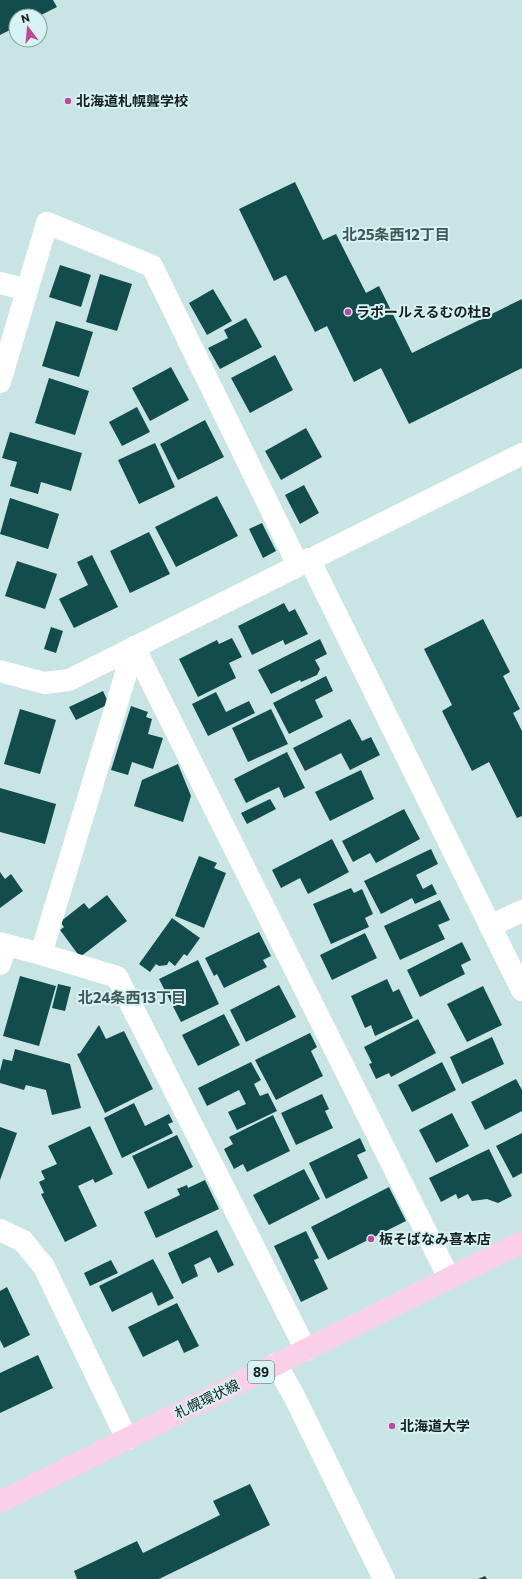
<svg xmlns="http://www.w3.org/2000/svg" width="522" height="1579" viewBox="0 0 522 1579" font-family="Commissioner,'Noto Sans JP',sans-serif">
<rect width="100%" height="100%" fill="#c9e4e4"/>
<g fill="#134c4d">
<polygon points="0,0 53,0 57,7 39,16 16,16 16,27 0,35"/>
<polygon points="295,182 323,240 336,234 366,293 379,286 412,353 522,299 522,368 409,424 381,368 354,382 327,326 315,332 286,275 274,281 239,209"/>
<polygon points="60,265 91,275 81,307 49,297"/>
<polygon points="100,274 132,284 117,331 86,322"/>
<polygon points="213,289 232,321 207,335 189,303"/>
<polygon points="246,318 262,347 220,369 208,348 228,338 224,330"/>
<polygon points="56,321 93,332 79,377 42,366"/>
<polygon points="275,355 293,390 250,413 231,378"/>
<polygon points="171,367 189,400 150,421 132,388"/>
<polygon points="49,378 89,391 75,435 35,423"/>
<polygon points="137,407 150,432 122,446 109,422"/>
<polygon points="205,420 224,457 178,480 160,444"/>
<polygon points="306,428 322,457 281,480 265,451"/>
<polygon points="10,432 82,453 71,491 41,482 38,494 10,486 17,462 2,458"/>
<polygon points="155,443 175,487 139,504 118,460"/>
<polygon points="304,485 319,513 300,524 285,495"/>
<polygon points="217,496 238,536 176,567 155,527"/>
<polygon points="10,498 59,514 48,549 0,534"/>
<polygon points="262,523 276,551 263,558 249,529"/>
<polygon points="149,532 170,574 130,593 110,551"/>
<polygon points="92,555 118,607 74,628 59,599 88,585 77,562"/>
<polygon points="17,561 57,574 45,609 5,596"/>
<polygon points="284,603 289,612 295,609 308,634 285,645 283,640 252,655 238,626"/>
<polygon points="483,619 510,672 503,676 520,709 513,713 522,731 522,816 517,818 489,762 472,771 442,711 452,705 424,649"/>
<polygon points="51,627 63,631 56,653 44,649"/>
<polygon points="232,638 242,657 229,663 236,678 198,697 179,659 217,640 219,644"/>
<polygon points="320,639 327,654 315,660 320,669 317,675 301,682 300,680 271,694 258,670"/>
<polygon points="326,676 333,691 315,700 323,717 289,734 273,703"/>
<polygon points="103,691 109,704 76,720 69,707"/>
<polygon points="216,692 226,712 249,701 255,713 208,736 192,704"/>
<polygon points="131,706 148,712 146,717 152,719 148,734 163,738 153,769 132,762 128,775 111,770"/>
<polygon points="20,709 56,720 40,774 4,764"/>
<polygon points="271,709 288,744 248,762 232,728"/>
<polygon points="350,719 362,741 371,737 380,755 350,770 341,753 305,771 293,748"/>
<polygon points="287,752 305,788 284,798 279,787 246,803 234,779"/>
<polygon points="178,764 191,796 183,822 134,806 142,780"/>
<polygon points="361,770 374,799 330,821 315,792"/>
<polygon points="0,788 56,804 45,844 0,832"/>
<polygon points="270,799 276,809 247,824 241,813"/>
<polygon points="404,809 420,839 376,863 370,853 353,862 342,841"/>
<polygon points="332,839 349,872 308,894 300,878 281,888 272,870"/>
<polygon points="431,849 438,864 416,875 423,889 432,884 437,894 415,904 412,898 381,914 364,881"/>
<polygon points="199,856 217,863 214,868 226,873 204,928 175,916"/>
<polygon points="0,872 5,879 11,874 23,891 0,908"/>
<polygon points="351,888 354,893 362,889 373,914 365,918 369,927 331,944 313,904"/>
<polygon points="107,895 127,921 80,957 60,930 64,927 60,922 84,903 89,909"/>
<polygon points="440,900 450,920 438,925 445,939 400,960 384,926"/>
<polygon points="172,918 200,938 187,956 184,954 175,966 169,961 167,965 159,966 156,964 150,972 139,964"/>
<polygon points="259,932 271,956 263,960 267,967 224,988 217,974 214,976 205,958"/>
<polygon points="365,933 377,958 332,980 320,955"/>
<polygon points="462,942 471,960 461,965 465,974 420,997 407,970"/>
<polygon points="198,960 219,1004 181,1022 159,979"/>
<polygon points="20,976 56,986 39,1046 3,1036"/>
<polygon points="387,979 393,992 399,989 413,1018 375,1036 371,1025 365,1028 351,996"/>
<polygon points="58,984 71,987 65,1011 52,1008"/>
<polygon points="279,985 296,1017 246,1042 230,1010"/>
<polygon points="483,986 502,1025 467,1042 447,1004"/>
<polygon points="224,1014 240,1045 198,1066 182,1035"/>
<polygon points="418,1019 436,1053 391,1077 389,1073 376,1079 369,1064 372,1063 364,1047"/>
<polygon points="99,1025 106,1039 124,1031 153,1089 105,1113 77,1054 80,1053"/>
<polygon points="310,1033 317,1047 311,1051 323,1076 276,1100 255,1060"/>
<polygon points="492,1037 504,1064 462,1084 450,1057"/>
<polygon points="15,1049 70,1064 81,1108 52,1115 46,1090 26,1085 24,1090 0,1083 0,1071 3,1059 12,1061"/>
<polygon points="251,1062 261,1080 254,1084 260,1096 268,1093 277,1111 237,1130 228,1112 246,1104 239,1090 207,1106 198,1088"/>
<polygon points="442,1062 456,1090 412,1112 398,1085"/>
<polygon points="516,1079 522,1090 522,1111 485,1130 471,1102"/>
<polygon points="322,1094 329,1109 325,1111 333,1128 296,1145 281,1113"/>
<polygon points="134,1103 145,1126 169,1114 173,1122 168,1124 173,1133 122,1158 104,1118"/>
<polygon points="452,1113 469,1146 436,1163 419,1130"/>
<polygon points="273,1115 290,1151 247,1172 243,1164 234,1169 224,1149 233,1144 229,1137"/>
<polygon points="90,1126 113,1174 95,1183 93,1179 78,1186 97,1226 65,1242 41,1194 44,1193 39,1182 45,1179 41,1171 57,1164 48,1146"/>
<polygon points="0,1127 17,1133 0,1180"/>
<polygon points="522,1133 522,1173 513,1178 496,1146"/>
<polygon points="177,1135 193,1167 148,1189 132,1156"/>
<polygon points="360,1138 366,1151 357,1155 368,1178 326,1199 309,1163"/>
<polygon points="489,1149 512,1196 498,1203 487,1199 472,1201 468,1194 458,1199 456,1194 441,1202 429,1178"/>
<polygon points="304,1169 320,1199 269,1225 253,1195"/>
<polygon points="205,1180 219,1209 156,1238 144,1212 180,1195 177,1189 187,1185 188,1188"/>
<polygon points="389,1187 406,1221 328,1260 311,1227"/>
<polygon points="217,1230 234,1265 218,1273 210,1257 194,1265 198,1276 182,1284 168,1253"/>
<polygon points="306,1231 319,1258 314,1260 328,1289 301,1302 274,1246"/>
<polygon points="153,1259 174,1298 158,1306 152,1292 112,1312 99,1286"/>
<polygon points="111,1260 118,1273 90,1286 84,1273"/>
<polygon points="7,1287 30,1335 4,1348 0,1340 0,1291"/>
<polygon points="177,1303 199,1346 184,1353 178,1340 143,1357 128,1327"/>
<polygon points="38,1355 53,1388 0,1413 0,1373"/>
<polygon points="250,1484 270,1525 159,1579 77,1579 74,1571 137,1541 143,1553 220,1515 213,1501"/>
<polygon points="485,1576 487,1579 478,1579"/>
</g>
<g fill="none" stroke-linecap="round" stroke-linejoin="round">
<g stroke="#fff" stroke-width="22">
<polyline points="0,283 27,290"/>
<polyline points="0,382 47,223 152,266 298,565"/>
<polyline points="309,559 522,990"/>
<polyline points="134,647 449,1278"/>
<polyline points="0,671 44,683 69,680 522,454"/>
<polyline points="490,926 522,911"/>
<polyline points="0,943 41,954 117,977 306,1350"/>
<polyline points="41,954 134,647"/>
<polyline points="0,964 6,945"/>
<polyline points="0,1230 23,1241 44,1267 127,1439"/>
<polyline points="276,1364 294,1396 384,1579"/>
</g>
<polyline stroke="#fad0e8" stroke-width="22" points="0,1502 522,1242"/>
</g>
<g fill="#c24798" stroke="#d6f2f2" stroke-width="1.5">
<circle cx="68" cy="101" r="4"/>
<circle cx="348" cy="312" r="4"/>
<circle cx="371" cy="1239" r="4"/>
<circle cx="392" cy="1426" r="4"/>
</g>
<g text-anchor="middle" stroke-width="4" stroke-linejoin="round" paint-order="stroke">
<rect fill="#d6f2f2" stroke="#505f5f" stroke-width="1" x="248" y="1361" width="26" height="22" rx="3"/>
<g font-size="13" font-weight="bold" fill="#162020">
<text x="261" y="1377">89</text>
</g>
<g font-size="14" font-weight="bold" fill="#162020" stroke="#d6f2f2" text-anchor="start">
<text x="76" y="106">北海道札幌聾学校</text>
<text x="356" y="317">ラポールえるむの杜B</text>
<text x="379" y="1244">板そばなみ喜本店</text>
<text x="400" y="1431">北海道大学</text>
</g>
<g font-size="14" fill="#162020" stroke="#d6f2f2">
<text transform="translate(207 1399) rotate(-26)" y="5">札幌環状線</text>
</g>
<g font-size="15" font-weight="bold" fill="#405757" stroke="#d6f2f2">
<text x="396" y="240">北25条西12丁目</text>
<text x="132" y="1003">北24条西13丁目</text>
</g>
</g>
<g transform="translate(28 28) rotate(344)"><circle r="19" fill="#d6f2f2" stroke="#899e9e"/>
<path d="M0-3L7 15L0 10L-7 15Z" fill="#c24798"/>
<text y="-6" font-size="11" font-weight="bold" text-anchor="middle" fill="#162020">N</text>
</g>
</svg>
